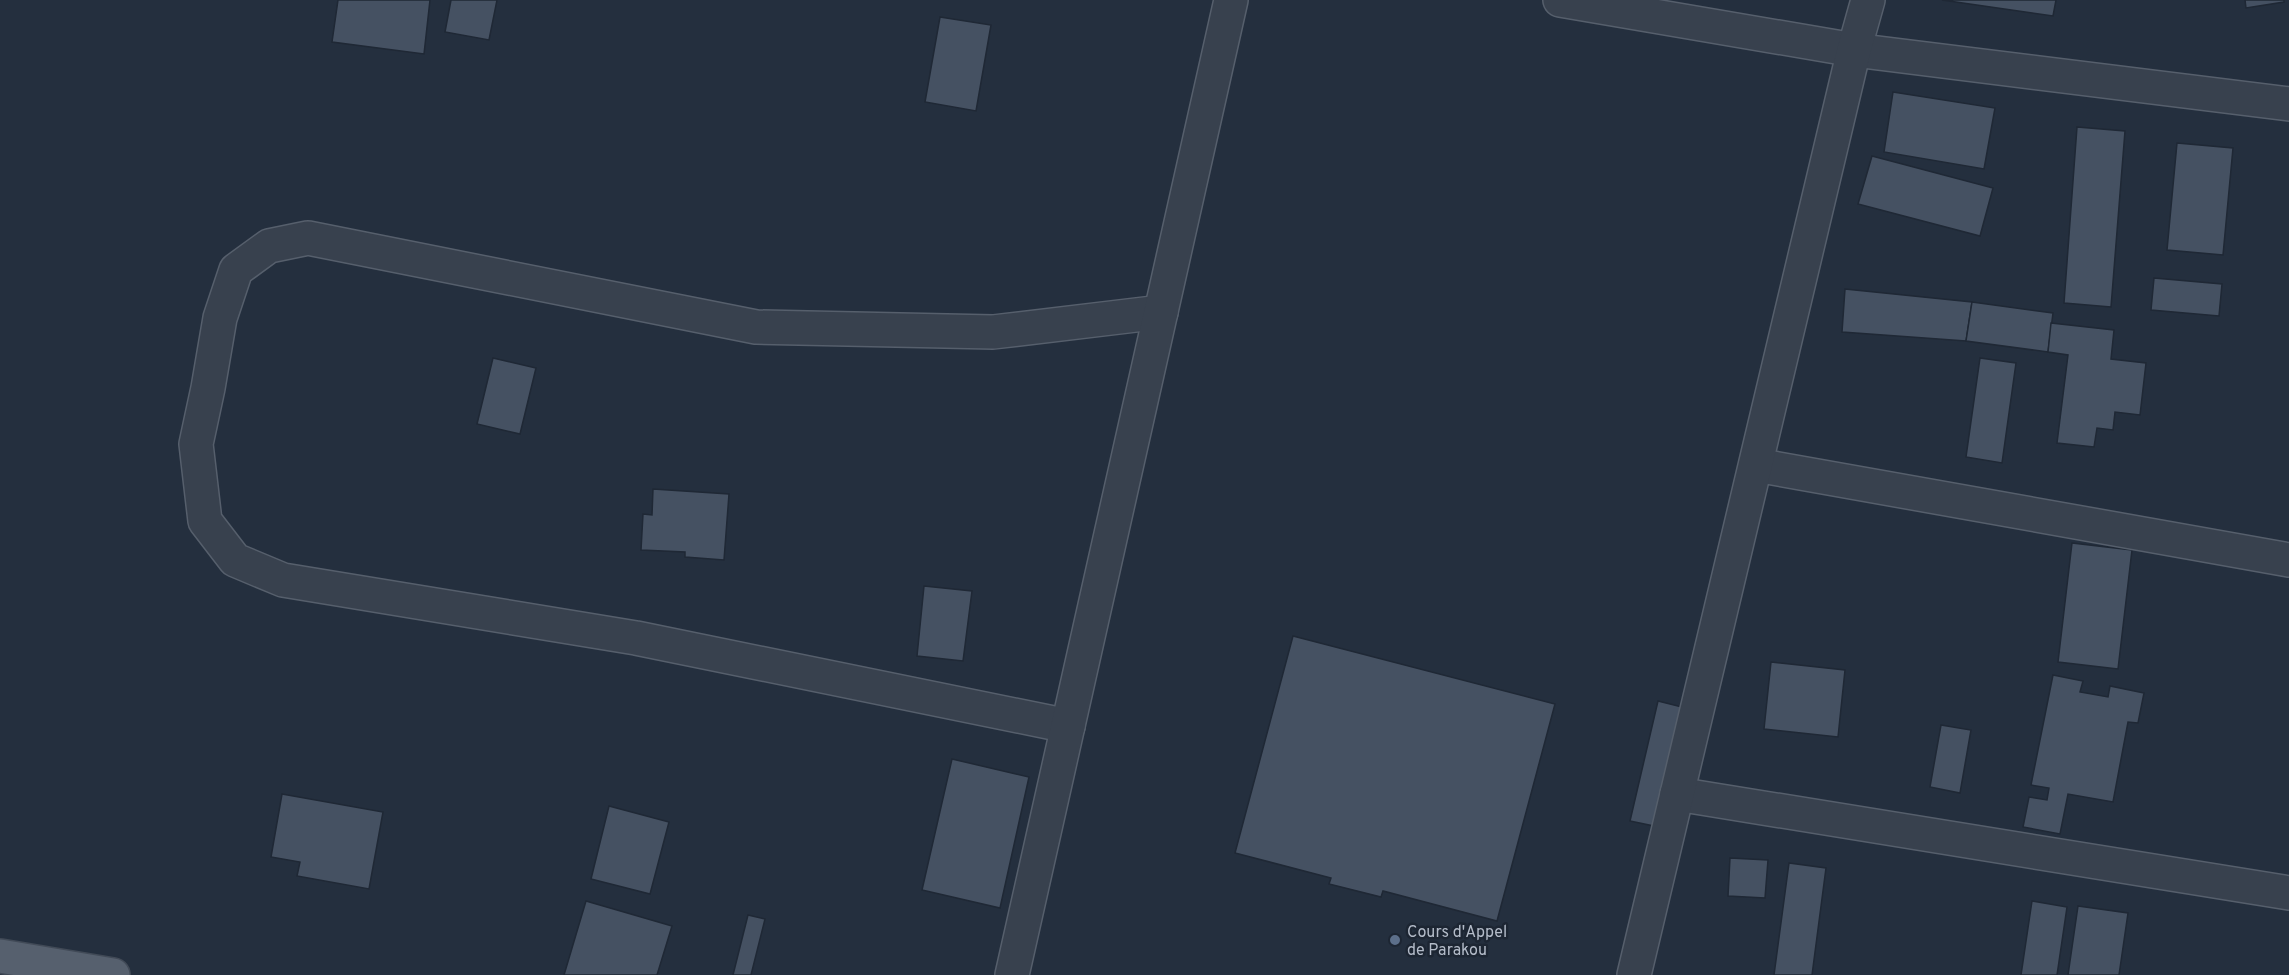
<svg xmlns="http://www.w3.org/2000/svg" width="2289" height="975" viewBox="0 0 2289 975" font-family="Overpass,sans-serif">
<rect width="100%" height="100%" fill="#242f3e"/>
<g fill="#455162" stroke="#1f2835" stroke-width="1.5">
<polygon points="338,0 430,0 424,54 332,42"/>
<polygon points="451,0 497,0 489,40 445,32"/>
<polygon points="1942,0 2056,0 2053,16"/>
<polygon points="2245,0 2284,0 2284,2 2246,8"/>
<polygon points="940,17 991,25 976,111 925,102"/>
<polygon points="1893,92 1995,108 1984,169 1884,152"/>
<polygon points="2077,127 2125,131 2111,307 2064,303"/>
<polygon points="2177,143 2233,148 2223,255 2167,250"/>
<polygon points="1872,156 1993,188 1980,236 1858,204"/>
<polygon points="2154,278 2222,284 2219,316 2151,310"/>
<polygon points="1845,289 1972,302 1966,341 1842,332"/>
<polygon points="1972,302 2053,313 2048,352 1966,341"/>
<polygon points="2051,323 2114,330 2111,359 2146,363 2140,415 2115,412 2113,430 2097,428 2094,447 2057,443 2068,355 2048,352"/>
<polygon points="493,358 536,368 520,434 477,424"/>
<polygon points="1980,358 2016,363 2002,463 1966,457"/>
<polygon points="653,489 729,494 724,560 685,557 685,552 641,550 643,514 652,515"/>
<polygon points="2072,543 2132,550 2118,669 2058,662"/>
<polygon points="924,586 972,591 963,661 917,656"/>
<polygon points="1293,636 1555,704 1497,921 1383,891 1381,897 1329,884 1331,878 1235,853"/>
<polygon points="1771,662 1845,670 1838,737 1764,729"/>
<polygon points="2053,675 2083,681 2080,692 2108,697 2110,686 2144,693 2138,723 2128,722 2113,802 2068,794 2060,834 2023,827 2029,797 2047,800 2049,788 2031,785"/>
<polygon points="1658,701 1682,707 1654,826 1630,821"/>
<polygon points="1941,725 1971,730 1960,793 1930,787"/>
<polygon points="952,759 1029,777 1000,908 922,890"/>
<polygon points="282,794 383,812 369,889 297,876 300,862 271,857"/>
<polygon points="609,806 669,822 650,894 591,879"/>
<polygon points="1730,858 1768,860 1765,898 1728,896"/>
<polygon points="1789,863 1826,868 1812,975 1774,975"/>
<polygon points="586,901 672,926 657,975 564,975"/>
<polygon points="2032,901 2067,907 2057,975 2021,975"/>
<polygon points="2078,906 2128,913 2119,975 2068,975"/>
<polygon points="748,915 765,919 751,975 733,975"/>
</g>
<g fill="none" stroke-linecap="round" stroke-linejoin="round">
<g stroke="#565f6c" stroke-width="36">
<g id="minor">
<polyline points="1560,0 1854,50 2289,104"/>
<polyline points="1756,465 2289,560"/>
<polyline points="1068,726 636,638 283,580 235,560 205,521 196,444 208,388 220,318 236,270 269,246 308,238 756,327 993,332 1161,312"/>
<polyline points="1677,794 2289,893"/>
<polyline points="1012,975 1231,0"/>
<polyline points="1634,975 1854,50 1868,0"/>
</g>
</g>
<g stroke="#414a57" stroke-width="36">
<polyline id="major" points="0,956 113,975"/>
</g>
<use href="#minor" stroke="#38414e" stroke-width="33"/>
<use href="#major" stroke="#56606e" stroke-width="33"/>
</g>
<circle fill="#5c6f8a" stroke="#1d2633" stroke-width="2" cx="1395" cy="940" r="6"/>
<g text-anchor="middle" stroke-width="5" stroke-linejoin="round" paint-order="stroke">
<g font-size="16" fill="#b4bcc9" stroke="#1d2633" text-anchor="start">
<text x="1407" y="937">Cours d'Appel<tspan x="1407" dy="18">de Parakou</tspan></text>
</g>
</g>
</svg>
